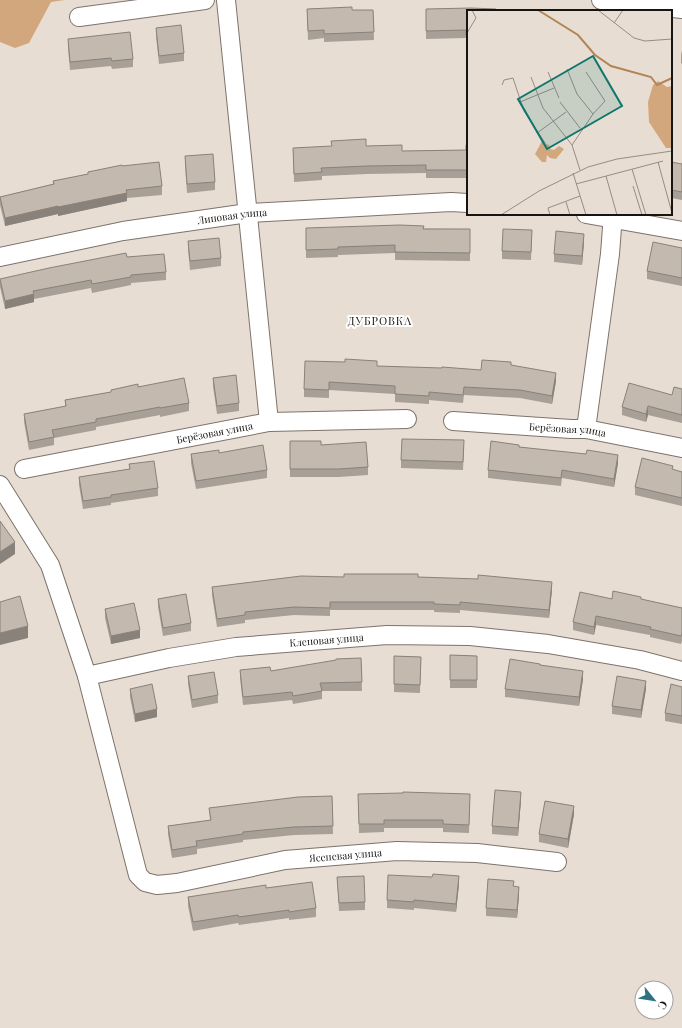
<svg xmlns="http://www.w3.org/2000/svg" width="682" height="1028" viewBox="0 0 682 1028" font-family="'Playfair Display',serif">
<rect width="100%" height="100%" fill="#e8ddd3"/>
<polygon fill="#d2a77d" points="0,0 65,0 51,2 29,43 15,48 0,42"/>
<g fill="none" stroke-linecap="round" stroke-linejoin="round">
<g stroke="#7d736a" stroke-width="20">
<g id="minor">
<polyline points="226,0 269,422"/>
<polyline points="601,0 682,9"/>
<polyline points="79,17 205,0"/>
<polyline points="586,214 682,231"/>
<path id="s1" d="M0,257L123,231L248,213L451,202L468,203"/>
<path id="s2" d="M453,421L571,429H586L682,448"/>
<polyline points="586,429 610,254 613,214"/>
<path id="s3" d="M24,469L269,422L407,419"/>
<path id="s4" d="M0,485L50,565L87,676L169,658L236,647L387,635L470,636L548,644L640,660L682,671"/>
<path id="s5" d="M87,676L138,875L145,882L157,885L177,883L285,860L397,851L477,853L557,862"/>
</g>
</g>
<use href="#minor" stroke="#fff" stroke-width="18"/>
</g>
<g fill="#a89f96">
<polygon points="307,9 352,10 373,10 374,40 324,42 324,38 308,40"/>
<polygon points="426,9 468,11 468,44 466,44 466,38 426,39"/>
<polygon points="156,28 184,53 184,61 159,64 156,36"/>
<polygon points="68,39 133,59 133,67 112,69 111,66 70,70 68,48"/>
<polygon points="682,50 682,64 681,63 681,55"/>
<polygon points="468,145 468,178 426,178 426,173 367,174 322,176 322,180 294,182 293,148 366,146 402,151 466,150"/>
<polygon points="185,156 215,182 215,190 187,193 185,164"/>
<polygon points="671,162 682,164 682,200 671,198"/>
<polygon points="122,166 162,186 162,195 127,198 127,201 58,216 58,214 5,226 0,205 0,197 53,184 53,181 88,174 88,172"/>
<polygon points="306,228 470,229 470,261 395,260 395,253 338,255 338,257 306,258"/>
<polygon points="532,238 531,260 502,259 502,251"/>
<polygon points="188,241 221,258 221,266 190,270 188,249"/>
<polygon points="584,242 582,265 554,262 554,254"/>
<polygon points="682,248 682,286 647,279 647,271"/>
<polygon points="127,257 166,272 166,280 131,283 131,285 92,293 91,288 34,299 34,302 5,309 0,287 0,279"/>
<polygon points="345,362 377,366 481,370 511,365 556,381 552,404 520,398 464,395 463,403 429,400 429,404 395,402 395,394 329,390 329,398 304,397 304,389"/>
<polygon points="213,378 239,403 239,411 217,414 213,386"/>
<polygon points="138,387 189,403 189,411 160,417 160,415 96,427 96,430 54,438 54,445 29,450 24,422 24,414 65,407 65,400 111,392 111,390"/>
<polygon points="682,389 682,423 648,415 646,422 622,415 622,407 672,395"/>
<polygon points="290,441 321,445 368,467 368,475 339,477 290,477"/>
<polygon points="519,447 618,463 614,487 562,478 561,486 488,478 488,470"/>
<polygon points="464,448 463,470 401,468 401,460"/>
<polygon points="219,453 267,470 267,478 196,489 191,463 191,454"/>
<polygon points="129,464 158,488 158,496 111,503 111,505 83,509 79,485 79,477 129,469"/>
<polygon points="673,470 682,472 682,506 635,495 635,487"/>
<polygon points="344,577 418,577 552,590 549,618 460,610 460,613 434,612 434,610 330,610 330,616 294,615 245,620 245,623 217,627 212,595 212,587"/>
<polygon points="158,599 191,623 191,631 163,636 158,607"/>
<polygon points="612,599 641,599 682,608 682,641 681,644 650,637 650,635 596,625 594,635 573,630 573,622"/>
<polygon points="105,609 140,638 111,644 105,618"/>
<polygon points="450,655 477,656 477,688 450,688"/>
<polygon points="394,656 421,657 420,693 394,692"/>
<polygon points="361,658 362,691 322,691 322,699 293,704 292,700 243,705 240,678 240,670 271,671"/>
<polygon points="540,665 583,679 579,706 505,697 505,689"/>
<polygon points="188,676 218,695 218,703 192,708 188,684"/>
<polygon points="682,687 682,724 665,721 665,713"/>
<polygon points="130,689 157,717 135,722 130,697"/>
<polygon points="646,689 641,718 612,714 612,706"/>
<polygon points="358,794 470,802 469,833 443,832 443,828 384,828 384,832 359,833"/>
<polygon points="332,796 333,834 294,835 243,840 243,842 197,849 197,854 172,858 168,834 168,826 210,820 209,808"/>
<polygon points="521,800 518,836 492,834 492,826"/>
<polygon points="574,814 568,848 539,842 539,834"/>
<polygon points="337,877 365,902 365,910 339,911"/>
<polygon points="459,884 456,912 414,908 414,910 387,908 387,900"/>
<polygon points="514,886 519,895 517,918 486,916 486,908"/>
<polygon points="266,888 316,908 316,917 289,920 289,918 239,925 238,923 193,931 188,906 188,897"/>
</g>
<g fill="#88827a">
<polygon points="127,193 127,201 58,216 58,207"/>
<polygon points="58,206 58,214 5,226 5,218"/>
<polygon points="584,234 584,242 582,265 582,256"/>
<polygon points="34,294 34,302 5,309 5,301"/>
<polygon points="556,373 556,381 552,404 552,396"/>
<polygon points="648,406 648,415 646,422 646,414"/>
<polygon points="618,455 618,463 614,487 614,479"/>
<polygon points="15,542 15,554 0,564 0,552"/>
<polygon points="552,582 552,590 549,618 549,610"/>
<polygon points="596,616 596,625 594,635 594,627"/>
<polygon points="28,626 28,638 0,645 0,633"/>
<polygon points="140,630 140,638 111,644 111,636"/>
<polygon points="583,671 583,679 579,706 579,697"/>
<polygon points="646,681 646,689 641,718 641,710"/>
<polygon points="157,709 157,717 135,722 135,714"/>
<polygon points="521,792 521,800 518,836 518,828"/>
<polygon points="574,806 574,814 568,848 568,839"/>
<polygon points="459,876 459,884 456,912 456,904"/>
<polygon points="519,887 519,895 517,918 517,910"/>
</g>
<g fill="#c3b9af" stroke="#88827a">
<polygon points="352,7 352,10 373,10 374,32 324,34 324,30 308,31 307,9"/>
<polygon points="471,8 496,9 496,11 468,11 468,35 466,35 466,30 426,31 426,9"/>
<polygon points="181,25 184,53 159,56 156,28"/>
<polygon points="130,32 133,59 112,61 111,58 70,62 68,39"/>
<polygon points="366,139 366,146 402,145 402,151 466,150 466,145 468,145 468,170 426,170 426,165 367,166 321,168 322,172 294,174 293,148 332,146 331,141"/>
<polygon points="213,154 215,182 187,184 185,156"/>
<polygon points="159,162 162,186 126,190 127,193 58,207 58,206 5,218 0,197 54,184 53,181 88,174 88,172 122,165 122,166"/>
<polygon points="671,162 682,164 682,192 671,190"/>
<polygon points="400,225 424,226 423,229 470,229 470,253 395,252 395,245 338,247 338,249 306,250 306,228"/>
<polygon points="503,229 532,230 531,252 502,251"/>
<polygon points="556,231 584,234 582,256 554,254"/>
<polygon points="219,238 221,258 190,261 188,241"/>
<polygon points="653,242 682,248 682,278 647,271"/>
<polygon points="126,253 127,257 164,254 166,272 131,275 131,277 92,284 91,280 33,291 34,294 5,301 0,279 49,268"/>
<polygon points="345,359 377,361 377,366 442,368 442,367 481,370 482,360 511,362 511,365 556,373 552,396 520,390 464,387 463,395 429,392 429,396 395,394 395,386 329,382 329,390 304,389 305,361 345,362"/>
<polygon points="236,375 239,403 217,406 213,378"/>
<polygon points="184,378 189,403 160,408 160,407 96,419 96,422 52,430 54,437 29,442 24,414 66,406 65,400 111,392 111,390 138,384 138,387"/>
<polygon points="629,383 672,395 674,387 682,389 682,415 648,406 646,414 622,407"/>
<polygon points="402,439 464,440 463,462 401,460"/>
<polygon points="290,441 321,441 321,445 366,442 368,467 339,469 290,469"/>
<polygon points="491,441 519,445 519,447 586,454 587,450 618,455 614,479 562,470 561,478 488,470"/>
<polygon points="263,445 267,470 196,481 191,454 219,450 219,453"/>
<polygon points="642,458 673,466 672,469 682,472 682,498 635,487"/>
<polygon points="154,461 158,488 111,495 111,497 83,501 79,477 130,469 129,464"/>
<polygon points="0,521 15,542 0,552"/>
<polygon points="344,574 418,574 418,577 478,579 478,575 552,582 549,610 460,602 460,605 434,604 434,602 330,602 330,608 294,607 245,612 245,615 217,619 212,587 301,576 344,577"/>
<polygon points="613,591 641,597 641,599 682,608 682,633 681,636 650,629 651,627 596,616 594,627 573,622 580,592 612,599"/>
<polygon points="186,594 191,623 163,628 158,599"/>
<polygon points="20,596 28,626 0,633 0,602"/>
<polygon points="134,603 140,630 111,636 105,609"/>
<polygon points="450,655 477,656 477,680 450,680"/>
<polygon points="394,656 421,657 420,685 394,684"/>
<polygon points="361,658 362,682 320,683 322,691 293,696 292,692 243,697 240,670 270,667 271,671 336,660 336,659"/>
<polygon points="510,659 540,664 540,665 583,671 579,697 505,689"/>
<polygon points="214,672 218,695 192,700 188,676"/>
<polygon points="617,676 646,681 641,710 612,706"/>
<polygon points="152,684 157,709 135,714 130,689"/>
<polygon points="671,684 682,687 682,716 665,713"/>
<polygon points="495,790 521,792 518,828 492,826"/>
<polygon points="403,792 470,794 469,825 443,824 443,820 384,820 384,824 359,824 358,794 403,793"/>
<polygon points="332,796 333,826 294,827 243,832 243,834 196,841 197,846 172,850 168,826 211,820 209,808 298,797"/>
<polygon points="545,801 574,806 568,839 539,834"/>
<polygon points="433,874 459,876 456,904 414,900 414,902 387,900 388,875 432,877"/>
<polygon points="364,876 365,902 339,903 337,877"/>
<polygon points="488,879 514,881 513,886 519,887 517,910 486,908"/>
<polygon points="312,882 316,908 289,912 289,910 239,917 238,915 193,922 188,897 266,885 266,888"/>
</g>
<g text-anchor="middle" stroke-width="4" stroke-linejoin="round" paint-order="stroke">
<g font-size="10" fill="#181511" stroke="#fff">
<text dy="4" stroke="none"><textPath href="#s1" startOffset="236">Липовая улица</textPath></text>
<text dy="4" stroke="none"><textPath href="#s2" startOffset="115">Берёзовая улица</textPath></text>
<text dy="4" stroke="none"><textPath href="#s3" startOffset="194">Берёзовая улица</textPath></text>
<text dy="4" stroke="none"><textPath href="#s4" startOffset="454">Кленовая улица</textPath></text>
<text dy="4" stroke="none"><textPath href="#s5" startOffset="419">Ясеневая улица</textPath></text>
</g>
<g font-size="11" letter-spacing="1" fill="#181511" stroke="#fff">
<text x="380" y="325">ДУБРОВКА</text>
</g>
</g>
<g transform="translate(467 10)">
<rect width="205" height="205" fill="#e8ddd3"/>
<path d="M191,71L200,77L205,76V138H199L182,112L181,92L186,75ZM75,131L83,136V139L87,140L92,136L97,139L89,149L83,148L80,145L79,152H75L68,144Z" fill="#d2a77d"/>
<path fill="none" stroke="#b18558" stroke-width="2" d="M71,0L111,25L128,45L144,56L184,67L190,75L205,68"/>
<path fill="none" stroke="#958d85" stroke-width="1" d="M131,0L167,28L178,31L205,29M147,13L156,0M0,23L9,8L5,0M100,59L110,84L126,104L105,135M81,62L92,88M119,62L138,91L126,104M64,67L76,98L105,135L113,160M35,75L37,70L46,68L57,101L78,133M53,92L87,78M93,92L113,118M70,123L99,102M191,152L205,203M165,159L179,205M106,163L119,205M139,166L150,205M109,174L196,151M166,176L175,205M99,192L103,205M34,205L72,181L121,157L150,149L205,141M83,205L81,198L113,186"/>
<path fill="#0f766e" fill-opacity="0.15" stroke="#0f766e" stroke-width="2" d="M126,46L155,96L80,139L51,89Z"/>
<rect width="205" height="205" fill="none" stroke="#181511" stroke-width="2"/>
</g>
<g transform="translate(654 1000) rotate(120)"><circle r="19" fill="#ffffff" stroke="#a3a1a0"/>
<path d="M0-3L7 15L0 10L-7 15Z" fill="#2e7282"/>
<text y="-6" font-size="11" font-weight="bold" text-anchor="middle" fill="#181511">С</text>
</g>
</svg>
